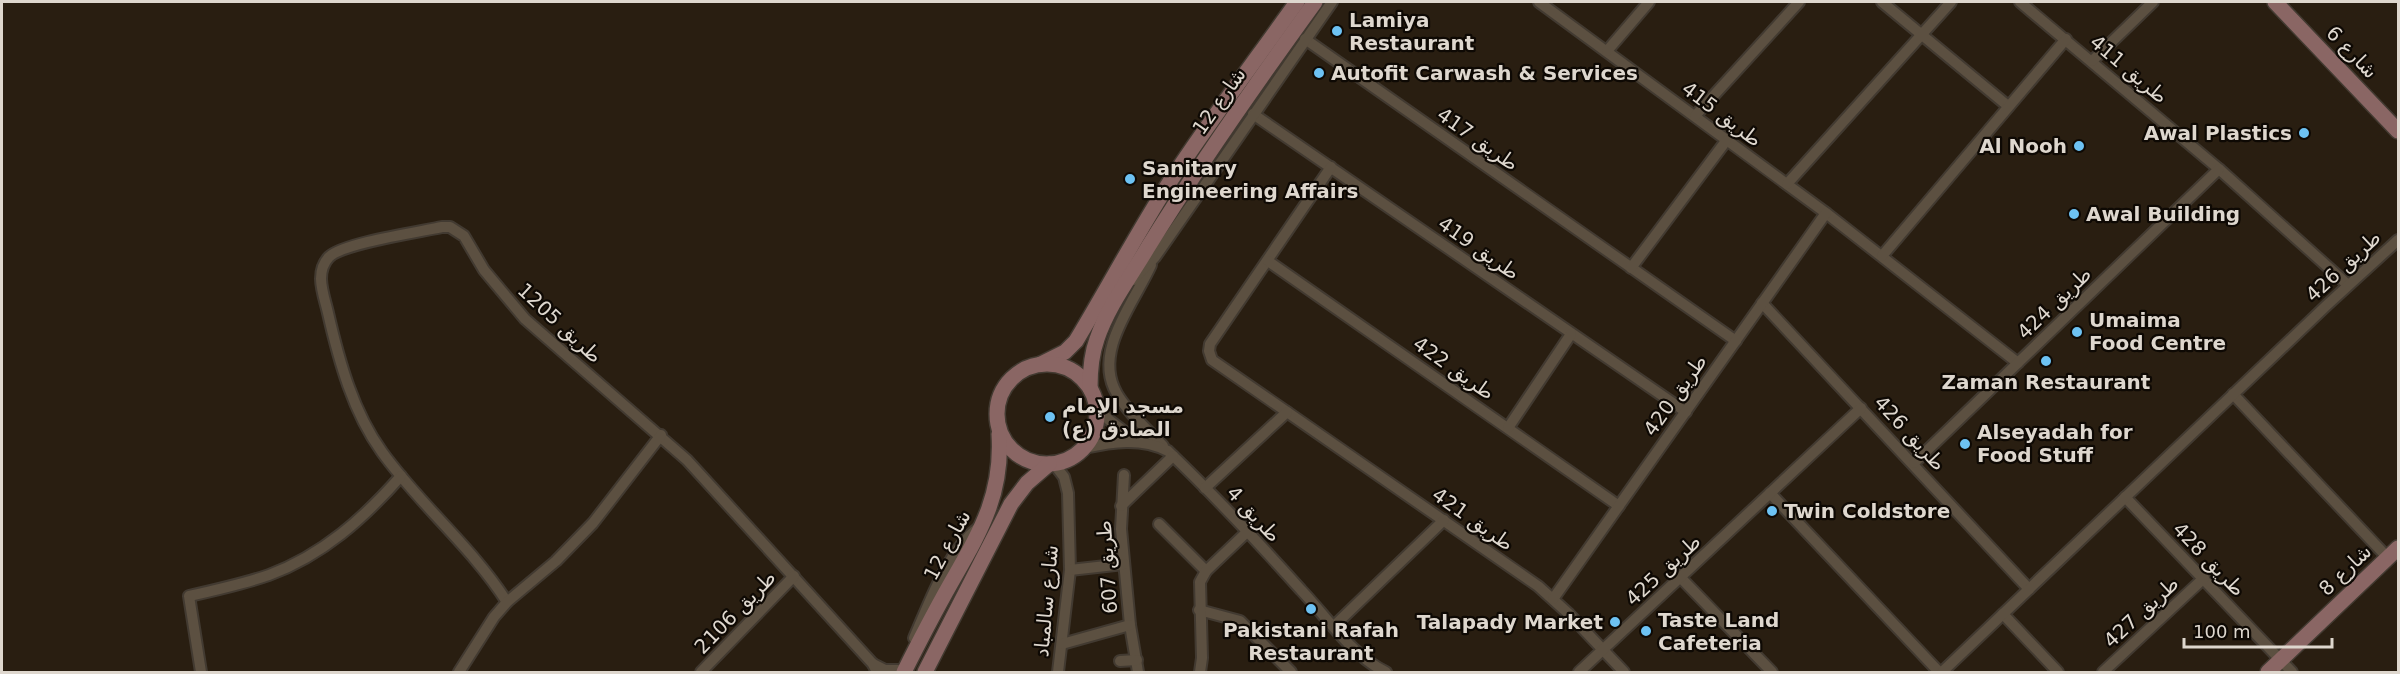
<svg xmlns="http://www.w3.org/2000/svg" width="2400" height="674" viewBox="0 0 2400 674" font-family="'DejaVu Sans','Noto Naskh Arabic',sans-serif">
<rect width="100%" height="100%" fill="#291e11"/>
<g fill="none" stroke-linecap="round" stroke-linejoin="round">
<g stroke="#423a31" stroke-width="14">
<g id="street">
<polyline points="1539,2 1826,213 2018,363"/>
<polyline points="1882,2 2008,106"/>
<polyline points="2020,2 2219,169 2348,285"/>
<polyline points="1305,39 1736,341"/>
<polyline points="1607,51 1649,2"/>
<polyline points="2092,61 2153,2"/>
<polyline points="1253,114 1686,412"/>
<polyline points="1695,116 1799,2"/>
<polyline points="1331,167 1210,344 1209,351 1212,360 1538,586 1569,614 1624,672"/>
<polyline points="1787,184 1951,2"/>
<polyline points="1882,256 2066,39"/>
<polyline points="1268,261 1619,506"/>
<path d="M1151,265C1134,303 1092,352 1117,394C1129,414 1148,430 1163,446"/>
<polyline points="1631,268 1726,141"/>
<polyline points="1133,280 1155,257 1332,2"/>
<polyline points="1762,303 2029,589"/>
<polyline points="2233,394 2388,558"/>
<polyline points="1096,407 1109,420 1138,442"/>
<polyline points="1508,428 1571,334"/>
<path d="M1084,448C1112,442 1141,437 1168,451C1214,495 1258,542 1301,590C1326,616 1353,657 1386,672"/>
<polyline points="1914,463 2219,169"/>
<polyline points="1054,464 1064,477 1068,493 1070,570 1058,672"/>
<polyline points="1124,475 1121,529 1130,625 1138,672"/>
<polyline points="1205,488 1287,412"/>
<polyline points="1770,493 1939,672"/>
<polyline points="2125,497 2292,672"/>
<polyline points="1121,506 1173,456"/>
<polyline points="1159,524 1206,571"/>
<polyline points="1070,570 1124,564"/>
<polyline points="1681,578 1772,672"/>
<polyline points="1553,599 1826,213"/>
<path d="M507,602C472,547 420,505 382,452C353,412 339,361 328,313C324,295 314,273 329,257C343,243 419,232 442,227H450L464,236L484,270L525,319L687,460L873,664L877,672"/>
<polyline points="1199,610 1240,621 1291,672"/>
<polyline points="2003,614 2058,672"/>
<polyline points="1334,626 1444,520"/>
<path d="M914,638C930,602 947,552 978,528"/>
<polyline points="1062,644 1130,625"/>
<polyline points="1120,661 1137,660"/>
<polyline points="873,664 885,670 898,670"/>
<path d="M201,672L189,596C216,590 243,584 269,575C323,555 364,518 401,476"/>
<polyline points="459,672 494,617 507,602 556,561 593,523 661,435"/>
<polyline points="701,672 794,576"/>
<polyline points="1200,672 1202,658 1200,582 1206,571 1247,532"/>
<polyline points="1579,672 1861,408"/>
<polyline points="1942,672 2327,305 2398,240"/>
<polyline points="2103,672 2204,578"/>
</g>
</g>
<g stroke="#423a31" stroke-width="18">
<g id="secondary">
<polyline points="2275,2 2398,131"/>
<path d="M1041,364L1065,352L1076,341C1108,288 1137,233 1171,180C1211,119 1255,61 1297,2"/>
<circle cx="1047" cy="414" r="50"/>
<path d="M1090,388C1090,371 1091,355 1097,339C1108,306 1131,276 1148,247C1200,163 1257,82 1315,2"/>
<path d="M904,672C919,642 934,613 951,583C980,532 1003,495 999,434"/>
<polyline points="925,672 1011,504 1027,483 1049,464"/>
<polyline points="2268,672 2398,548"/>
</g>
</g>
<use href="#street" stroke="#5c5041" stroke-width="10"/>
<use href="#secondary" stroke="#8a6664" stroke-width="15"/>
</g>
<g fill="#6dc2f3" stroke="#0e0904" stroke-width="2">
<circle cx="1337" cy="31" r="6"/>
<circle cx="1319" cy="73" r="6"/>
<circle cx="2304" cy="133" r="6"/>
<circle cx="2079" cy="146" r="6"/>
<circle cx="1130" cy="179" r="6"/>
<circle cx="2074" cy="214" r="6"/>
<circle cx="2077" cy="332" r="6"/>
<circle cx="2046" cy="361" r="6"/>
<circle cx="1050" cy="417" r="6"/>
<circle cx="1965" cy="444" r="6"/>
<circle cx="1772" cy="511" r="6"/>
<circle cx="1311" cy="609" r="6"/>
<circle cx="1615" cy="622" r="6"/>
<circle cx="1646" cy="631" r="6"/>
</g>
<g text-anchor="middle" stroke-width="4.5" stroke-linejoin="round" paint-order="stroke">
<g font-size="20" font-weight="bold" fill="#ded7ce" stroke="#0e0904" text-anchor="start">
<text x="1349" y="27">Lamiya<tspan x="1349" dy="23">Restaurant</tspan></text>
<text x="1331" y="80">Autofit Carwash &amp; Services</text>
<text x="2292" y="140" text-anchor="end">Awal Plastics</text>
<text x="2067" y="153" text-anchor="end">Al Nooh</text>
<text x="1142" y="175">Sanitary<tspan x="1142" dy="23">Engineering Affairs</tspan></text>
<text x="2086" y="221">Awal Building</text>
<text x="2089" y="327">Umaima<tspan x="2089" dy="23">Food Centre</tspan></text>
<text x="2046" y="389" text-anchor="middle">Zaman Restaurant</text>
<text x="1062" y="413">مسجد الإمام<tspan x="1062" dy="23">الصادق (ع)</tspan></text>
<text x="1977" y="439">Alseyadah for<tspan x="1977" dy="23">Food Stuff</tspan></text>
<text x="1784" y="518">Twin Coldstore</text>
<text x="1658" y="627">Taste Land<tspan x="1658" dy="23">Cafeteria</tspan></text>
<text x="1603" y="629" text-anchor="end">Talapady Market</text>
<text x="1311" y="637" text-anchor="middle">Pakistani Rafah<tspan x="1311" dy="23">Restaurant</tspan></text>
</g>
<g font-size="20" fill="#ded7ce" stroke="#0e0904">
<text transform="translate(2352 52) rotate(46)" y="7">شارع 6</text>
<text transform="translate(2129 69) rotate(40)" y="7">طريق 411</text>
<text transform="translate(1219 101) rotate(-55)" y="7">شارع 12</text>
<text transform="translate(1722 114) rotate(37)" y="7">طريق 415</text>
<text transform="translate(1478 139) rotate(35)" y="7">طريق 417</text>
<text transform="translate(1479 248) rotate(35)" y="7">طريق 419</text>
<text transform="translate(2343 266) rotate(-43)" y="7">طريق 426</text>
<text transform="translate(2054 303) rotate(-44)" y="7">طريق 424</text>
<text transform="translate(560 323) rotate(43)" y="7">طريق 1205</text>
<text transform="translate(1454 368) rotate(35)" y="7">طريق 422</text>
<text transform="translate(1675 395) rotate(-55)" y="7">طريق 420</text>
<text transform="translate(1910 433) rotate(47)" y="7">طريق 426</text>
<text transform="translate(1254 514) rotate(47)" y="7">طريق 4</text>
<text transform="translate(1473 519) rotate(35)" y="7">طريق 421</text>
<text transform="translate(947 545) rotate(-62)" y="7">شارع 12</text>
<text transform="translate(2209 559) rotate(46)" y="7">طريق 428</text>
<text transform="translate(1107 567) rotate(-94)" y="7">طريق 607</text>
<text transform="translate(1663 570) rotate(-43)" y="7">طريق 425</text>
<text transform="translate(2345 570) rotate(-44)" y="7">شارع 8</text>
<text transform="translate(1046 601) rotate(-85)" y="7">شارع سالمباد</text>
<text transform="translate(735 612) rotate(-46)" y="7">طريق 2106</text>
<text transform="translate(2141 612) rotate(-43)" y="7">طريق 427</text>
</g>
</g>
<rect width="2400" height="674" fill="none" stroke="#ded7ce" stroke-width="6"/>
<path d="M2184 638v9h148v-9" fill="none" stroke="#ded7ce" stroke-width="3"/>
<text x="2193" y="638" font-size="18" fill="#ded7ce" stroke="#0e0904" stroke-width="4.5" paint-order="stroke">100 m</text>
</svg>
